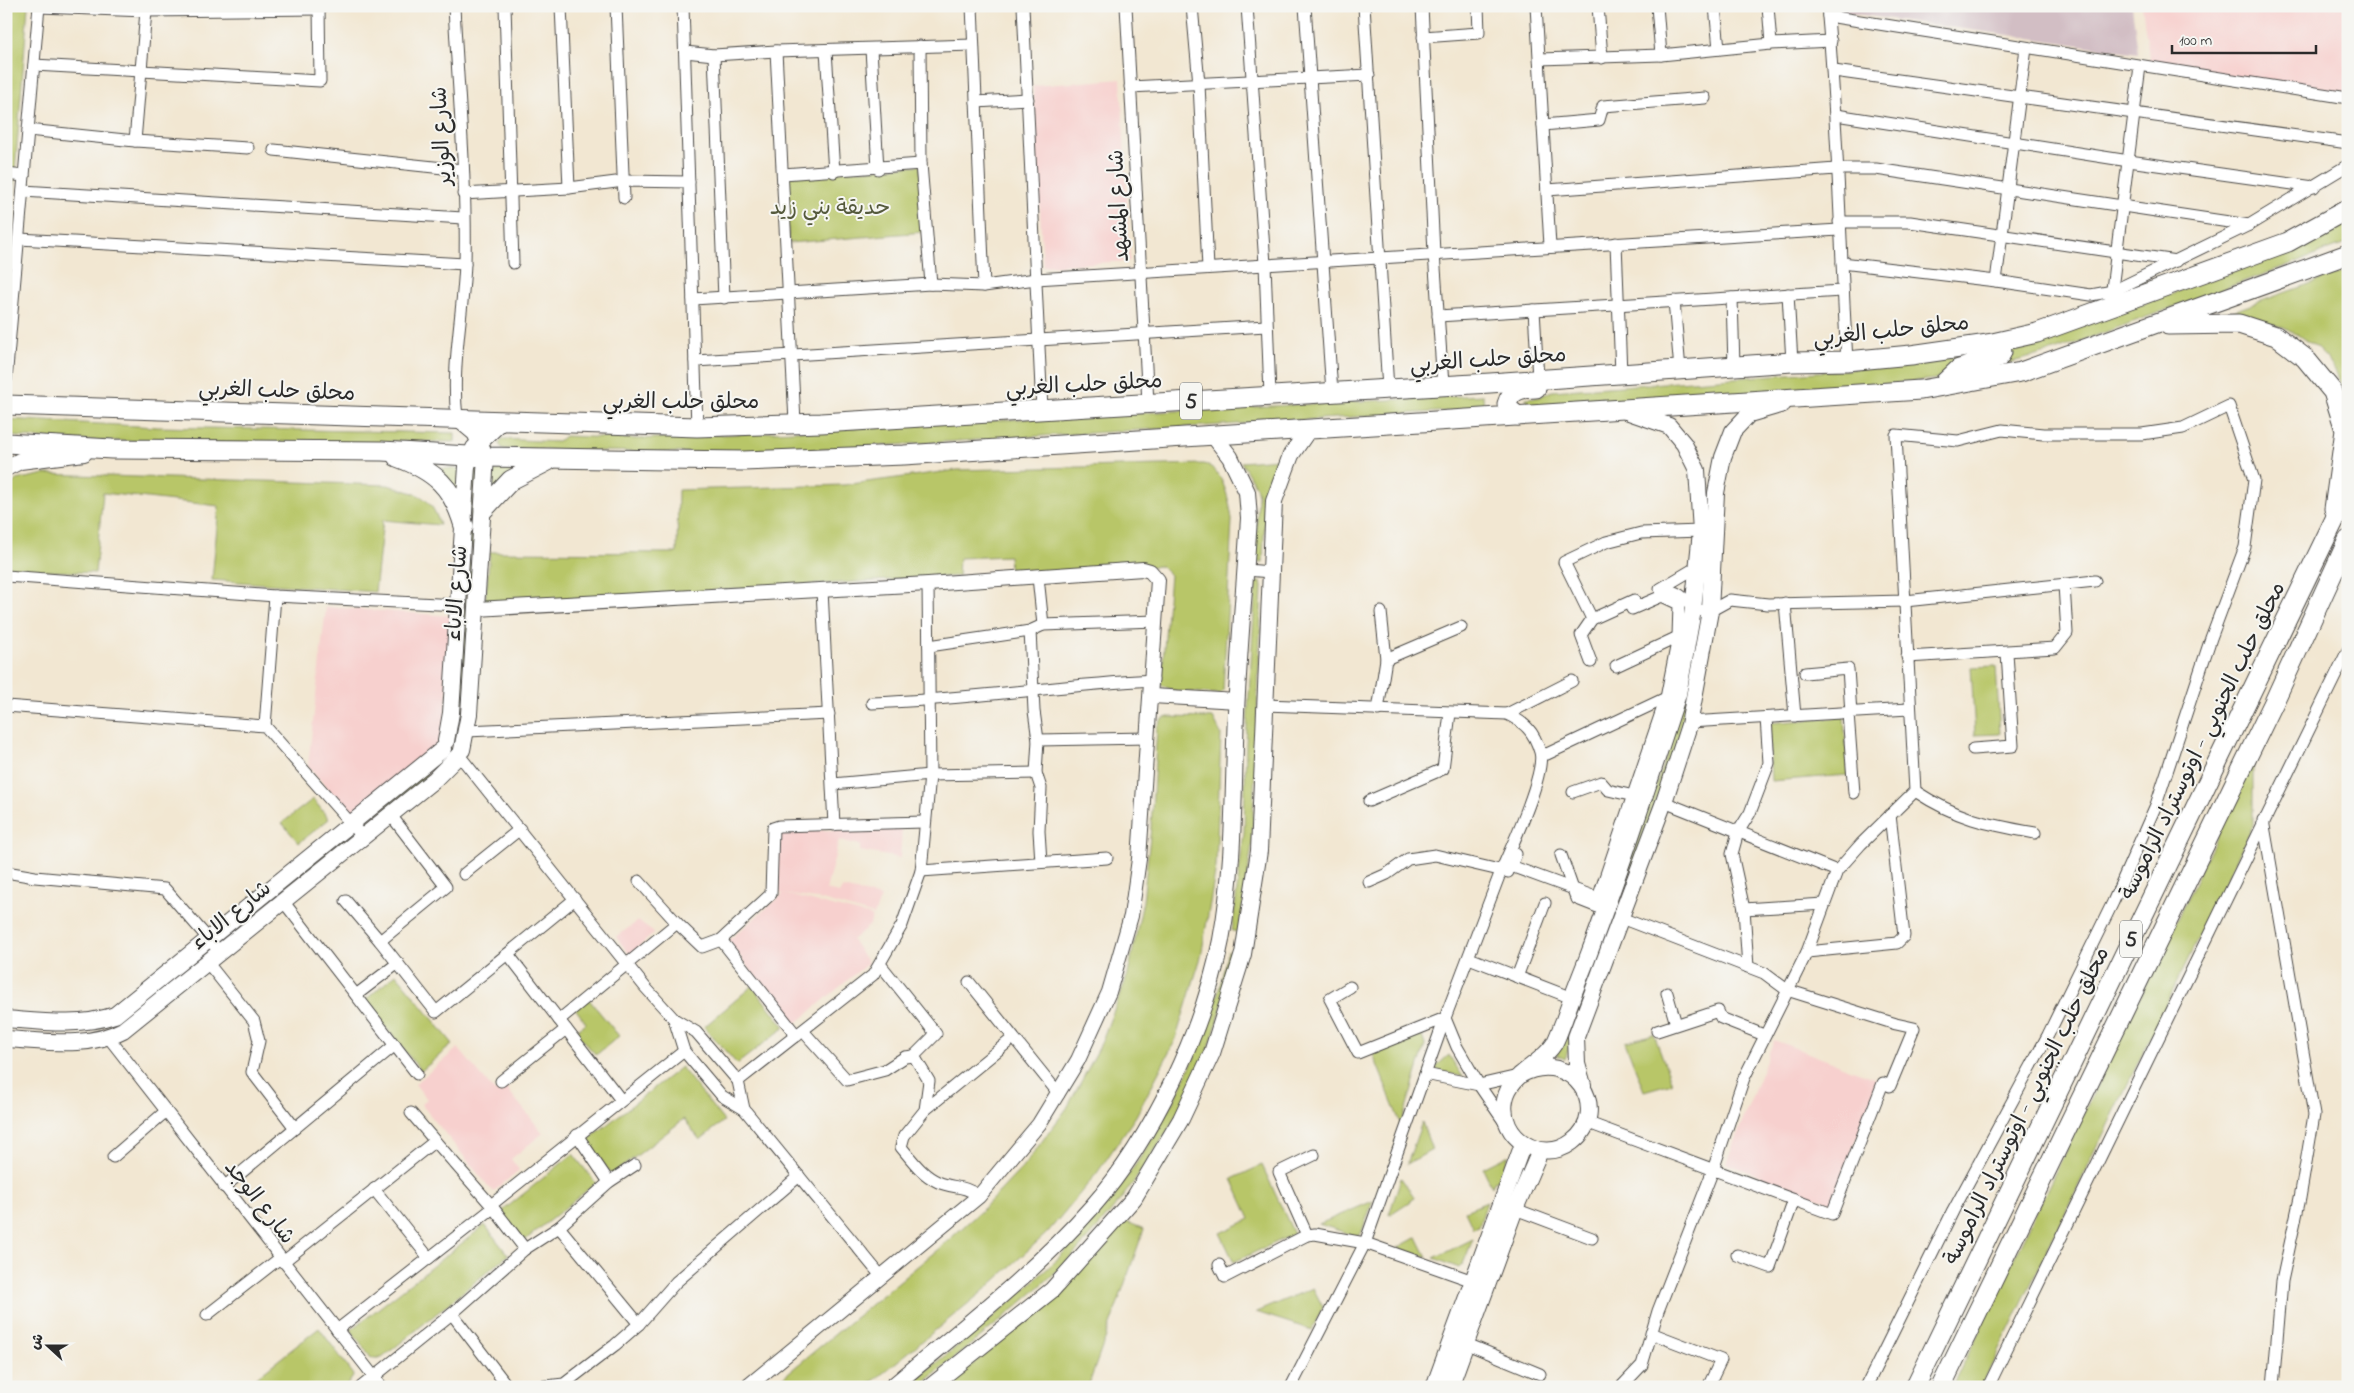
<svg xmlns="http://www.w3.org/2000/svg" width="2354" height="1393" viewBox="0 0 2354 1393" font-family="'Indie Flower','Playpen Sans Arabic',sans-serif">
<rect width="100%" height="100%" fill="#f6f6f2"/>
<filter id="ink" filterUnits="userSpaceOnUse"><feTurbulence type="fractalNoise" baseFrequency=".02" numOctaves="2"/><feDisplacementMap in="SourceGraphic" scale="10" xChannelSelector="R" yChannelSelector="G"/><feConvolveMatrix kernelMatrix="1 2 1 2 8 2 1 2 1" color-interpolation-filters="sRGB"/></filter>
<filter id="wash" filterUnits="userSpaceOnUse"><feTurbulence type="fractalNoise" baseFrequency=".0096" numOctaves="4" result="noise"/><feDisplacementMap in="SourceGraphic" scale="20" xChannelSelector="R" yChannelSelector="G"/><feGaussianBlur stdDeviation="1.12" result="paint"/><feColorMatrix in="noise" values="0 0 0 0 0 0 0 0 0 0 0 0 0 0 0 0 0 1.4 0 .05"/><feComposite in="paint" operator="in"/></filter>
<g filter="url(#wash)">
<rect width="100%" height="100%" fill="#f2e7d2"/>
<g fill="#f7d0ce">
<polygon points="2142,6 2348,6 2348,96 2150,64"/>
<polygon points="1121,79 1130,261 1043,266 1033,86"/>
<polygon points="326,607 453,616 445,722 438,744 354,819 308,766"/>
<polygon points="902,827 900,858 860,851 860,845 839,840 826,890 839,893 843,888 881,897 874,915 822,900 784,894 872,916 870,925 852,940 868,963 793,1026 728,941 783,894 779,893 776,832"/>
<polygon points="638,921 654,933 630,955 616,937"/>
<polygon points="1774,1040 1879,1080 1832,1204 1726,1163"/>
<polygon points="458,1048 495,1092 504,1085 543,1133 511,1159 519,1170 493,1192 421,1104 427,1099 415,1084"/>
</g>
<polygon fill="#d2bec4" points="1832,6 2132,6 2138,53 1833,11"/>
<g fill="#b8c668" stroke="#72784a">
<polygon points="6,6 28,6 6,287"/>
<polygon points="920,165 924,232 789,243 784,176"/>
<polygon points="2348,218 2348,243 2054,351 1967,374 2008,348 2041,341 2105,318 2291,250"/>
<path d="M2348,270V405C2343,392 2339,376 2332,365C2308,332 2267,319 2228,313Z"/>
<polygon points="1988,352 1936,379 1881,385 1527,408 1526,398 1539,397 1552,391 1845,370"/>
<polygon points="1483,395 1484,409 795,451 697,453 503,449 499,444 502,439 558,442 565,436 639,439"/>
<polygon points="6,419 157,427 455,433 455,442 392,441 378,446 69,440 6,436"/>
<polygon points="1278,459 1266,492 1263,562 1255,562 1258,495 1256,487 1241,462"/>
<path d="M1203,464C1223,466 1230,504 1232,520L1223,691L1219,694L1175,691L1161,685L1170,575L1161,566L1010,575L1009,556L959,558L958,576L485,604L490,552L677,553L678,490L844,485L957,470Z"/>
<polygon points="428,468 463,469 461,497"/>
<polygon points="473,469 481,469 475,547 467,547"/>
<polygon points="494,470 516,470 492,493"/>
<path d="M45,474L388,485C417,495 430,493 440,525L383,520L375,592L212,580L219,506L103,493L95,573L8,569L6,567V492L16,480Z"/>
<polygon points="468,561 475,562 463,712 456,711"/>
<polygon points="1256,582 1261,582 1262,587 1252,845 1239,932 1232,931 1244,832 1246,742"/>
<polygon points="1696,624 1701,624 1679,736 1565,1059 1556,1055 1568,1036 1672,739 1688,672"/>
<polygon points="1996,666 2000,734 1975,735 1971,667"/>
<polygon points="1168,717 1213,718 1221,734 1216,867 1201,957 1175,1041 1136,1116 1097,1173 1047,1233 981,1293 866,1387 771,1387 942,1246 982,1210 1022,1168 1067,1108 1099,1048 1128,974 1143,901 1151,827 1157,727 1162,719"/>
<polygon points="1844,717 1848,775 1771,781 1768,723"/>
<polygon points="2253,761 2253,825 1981,1387 1952,1387"/>
<polygon points="423,773 427,774 426,779 362,827 363,824"/>
<polygon points="313,799 329,819 299,843 282,823"/>
<polygon points="345,836 348,838 348,842 220,945 216,944 218,939"/>
<path d="M1228,951L1235,954C1227,983 1221,1014 1211,1042C1183,1118 1124,1204 1066,1262C1020,1307 968,1346 919,1387H907C956,1347 1006,1308 1052,1264C1136,1184 1205,1066 1228,951Z"/>
<polygon points="396,974 453,1044 421,1071 364,1001"/>
<polygon points="752,986 785,1027 737,1064 704,1027"/>
<polygon points="587,997 619,1036 596,1055 575,1032 586,1023 574,1007"/>
<polygon points="1420,1031 1425,1045 1401,1125 1373,1054"/>
<polygon points="1654,1034 1672,1083 1644,1091 1625,1042"/>
<polygon points="1449,1055 1463,1077 1433,1069"/>
<polygon points="681,1067 724,1121 700,1140 684,1119 612,1175 586,1141"/>
<polygon points="1422,1122 1432,1150 1407,1164"/>
<polygon points="573,1154 596,1183 524,1241 501,1212"/>
<polygon points="1509,1155 1501,1177 1494,1181 1492,1187 1483,1168"/>
<polygon points="1262,1165 1294,1234 1234,1262 1220,1233 1250,1219 1232,1179"/>
<polygon points="1401,1178 1415,1198 1389,1215"/>
<polygon points="1373,1201 1361,1234 1355,1236 1319,1224"/>
<polygon points="1487,1202 1479,1226 1473,1228 1465,1211"/>
<polygon points="1122,1220 1144,1229 1088,1387 945,1387 1063,1291"/>
<polygon points="485,1225 508,1255 382,1358 371,1358 351,1330"/>
<polygon points="1417,1237 1427,1257 1397,1248"/>
<polygon points="1473,1239 1463,1264 1459,1268 1434,1258"/>
<polygon points="1313,1288 1323,1307 1312,1330 1256,1312"/>
<polygon points="319,1328 354,1375 346,1387 244,1387"/>
</g>
</g>
<g filter="url(#ink)">
<g fill="none" stroke-linecap="round" stroke-linejoin="round">
<g stroke="#494744" stroke-width="13">
<g id="minor">
<path d="M454,6C458,91 467,179 465,263C463,316 451,365 457,418"/>
<polyline points="505,6 513,263"/>
<polyline points="561,6 569,188"/>
<polyline points="616,6 624,198"/>
<polyline points="683,6 697,427"/>
<polyline points="972,6 984,286"/>
<polyline points="1023,6 1042,410"/>
<polyline points="1126,6 1148,403"/>
<polyline points="1192,6 1199,84 1208,268"/>
<polyline points="1247,6 1265,264 1270,396"/>
<polyline points="1305,6 1332,392"/>
<polyline points="1364,6 1388,389"/>
<polyline points="1422,6 1434,253 1443,385"/>
<polyline points="1536,6 1550,246"/>
<polyline points="1598,6 1602,58"/>
<polyline points="1657,6 1661,55"/>
<polyline points="1715,6 1719,49"/>
<polyline points="1768,6 1771,44"/>
<path d="M1827,6C1838,124 1840,243 1847,361"/>
<polyline points="39,7 146,11 319,9"/>
<polyline points="1828,16 2348,98"/>
<polyline points="1423,37 1479,33 1478,6"/>
<polyline points="920,46 921,164"/>
<polyline points="871,49 878,169"/>
<polyline points="776,51 795,422"/>
<polyline points="826,51 834,172"/>
<polyline points="685,52 714,55 776,51 973,45"/>
<polyline points="714,55 724,298"/>
<polyline points="1540,59 1661,55 1771,44 1831,41"/>
<polyline points="34,65 320,81 319,6"/>
<polyline points="1834,71 2348,143"/>
<polyline points="1130,87 1369,75"/>
<polyline points="976,102 1028,99"/>
<polyline points="1836,115 2129,161 2314,187"/>
<polyline points="1543,125 1599,120 1603,106 1705,98"/>
<polyline points="28,130 135,141 248,148"/>
<polyline points="135,141 146,11"/>
<polyline points="274,150 462,170"/>
<polyline points="6,174 24,176"/>
<polyline points="783,174 921,164 931,284"/>
<polyline points="1547,190 1836,169 1876,169 2249,225"/>
<polyline points="23,191 463,218"/>
<polyline points="463,194 569,188 624,181 689,182"/>
<polyline points="1839,222 1910,222 2177,261"/>
<polyline points="19,239 465,264"/>
<polyline points="1616,243 1621,374"/>
<polyline points="1842,263 1996,281 2091,295 2113,291 2249,225 2348,165"/>
<polyline points="1996,281 2026,48"/>
<polyline points="1788,294 1792,362"/>
<polyline points="2111,297 2140,66"/>
<polyline points="1732,298 1734,366"/>
<polyline points="693,299 931,284 984,286 1036,279 1839,230"/>
<polyline points="1674,301 1680,370"/>
<polyline points="1534,310 1538,379"/>
<polyline points="1438,316 1842,291"/>
<polyline points="695,361 1266,326"/>
<polyline points="6,380 39,6"/>
<polyline points="1246,570 1271,572"/>
<polyline points="6,576 275,596 458,605"/>
<polyline points="1038,577 1043,625"/>
<polyline points="1660,589 1697,567 1701,568"/>
<path d="M1661,589C1678,591 1684,596 1693,610L1710,611L1730,600L1768,604L1905,601L2095,581"/>
<polyline points="822,590 834,825"/>
<polyline points="1785,603 1795,716"/>
<polyline points="1592,619 1564,562 1606,542 1641,533 1701,531"/>
<polyline points="1030,631 1034,711 1038,740 1036,773 1041,788 1039,831 1041,862"/>
<polyline points="929,646 1030,631 1043,625 1156,621"/>
<polyline points="1907,657 2055,648 2067,633 2064,585"/>
<polyline points="1386,659 1461,627"/>
<polyline points="1591,662 1581,635 1592,619 1634,600"/>
<polyline points="1616,666 1678,637"/>
<polyline points="1805,673 1848,669 1851,713"/>
<path d="M872,703C966,700 1059,685 1153,680"/>
<path d="M1265,705L1507,714C1525,723 1534,731 1540,752C1546,774 1511,848 1501,871C1482,920 1464,969 1445,1018L1457,1047L1479,1085L1518,1076"/>
<polyline points="6,706 265,726 362,836"/>
<polyline points="1378,710 1386,659 1381,612"/>
<polyline points="1848,713 1854,793"/>
<polyline points="1507,714 1572,681"/>
<polyline points="1689,722 1909,709"/>
<polyline points="265,726 275,596"/>
<polyline points="467,731 829,714"/>
<polyline points="1038,740 1148,738"/>
<polyline points="1973,749 2013,746 2007,653"/>
<polyline points="1541,753 1547,754 1666,698"/>
<polyline points="459,755 645,987 674,1019 696,1032 738,1081 744,1109"/>
<polyline points="833,784 930,775 1036,773"/>
<path d="M1915,791C1958,819 1985,824 2035,833"/>
<polyline points="1573,792 1601,782 1608,790 1634,796"/>
<polyline points="1369,801 1443,769 1450,713"/>
<polyline points="1664,802 1837,871"/>
<polyline points="2263,820 2314,1115 2300,1198 2282,1281 2273,1387"/>
<polyline points="1516,854 1511,866 1598,898 1666,698 1678,637 1679,604 1662,596 1632,609 1629,603"/>
<polyline points="1561,855 1575,895"/>
<polyline points="921,871 1107,858"/>
<polyline points="6,872 35,877 165,889 219,951"/>
<polyline points="464,874 520,829"/>
<polyline points="639,881 677,923"/>
<polyline points="1369,882 1387,874 1408,859 1435,855 1508,872"/>
<polyline points="1577,899 1605,910"/>
<polyline points="283,901 417,1074"/>
<polyline points="346,901 380,941 436,1012 575,899"/>
<polyline points="1744,909 1824,904"/>
<polyline points="721,940 771,894 773,828 779,826 924,822"/>
<polyline points="380,941 446,887 390,814"/>
<polyline points="1807,952 1897,943 1904,936 1890,815"/>
<polyline points="508,954 621,1100"/>
<polyline points="1469,958 1572,998"/>
<polyline points="207,962 254,1021 259,1041 252,1072 295,1128"/>
<path d="M880,964L936,1034L914,1056L929,1081L925,1110L904,1136L901,1147C912,1160 922,1175 938,1182C954,1189 962,1184 979,1196"/>
<polyline points="1748,967 1744,909 1732,854 1738,832 1750,813 1769,763 1766,718"/>
<polyline points="1517,977 1545,903"/>
<polyline points="969,982 1059,1094"/>
<polyline points="1667,993 1676,1024"/>
<polyline points="356,995 398,963"/>
<polyline points="674,1019 684,1051 722,1096 744,1109 881,1276"/>
<polyline points="559,1020 677,923 702,947 721,940 797,1036"/>
<polyline points="803,1031 847,1080 885,1070 905,1057 914,1056"/>
<polyline points="1657,1031 1718,1011 1721,1018 1764,1035"/>
<polyline points="109,1038 382,1387"/>
<polyline points="1425,1074 1479,1085 1505,1123"/>
<polyline points="501,1081 566,1029"/>
<polyline points="738,1081 873,975 902,925 921,871 930,775 928,584"/>
<polyline points="925,1110 1013,1038"/>
<polyline points="411,1113 435,1141"/>
<polyline points="1586,1122 1832,1214 1883,1083 1890,1086 1914,1028 1896,1024 1787,990 1764,973 1621,918"/>
<polyline points="577,1135 609,1182"/>
<polyline points="113,1157 165,1112"/>
<polyline points="224,1187 395,1045"/>
<polyline points="374,1189 429,1258"/>
<polyline points="1515,1209 1592,1238"/>
<polyline points="559,1227 639,1324"/>
<polyline points="1307,1235 1279,1172 1314,1155"/>
<polyline points="525,1249 491,1205 684,1051"/>
<polyline points="1737,1255 1770,1267 1794,1200"/>
<polyline points="283,1262 435,1141 491,1205"/>
<polyline points="1219,1265 1225,1277 1307,1235 1315,1234 1365,1243 1473,1281"/>
<polyline points="452,1314 508,1387"/>
<polyline points="207,1315 280,1258"/>
<polyline points="337,1330 493,1208"/>
<polyline points="1651,1333 1721,1360 1708,1387"/>
<polyline points="1467,1344 1540,1374"/>
<polyline points="361,1387 454,1312 525,1249 559,1227 609,1182 635,1165"/>
<polyline points="537,1387 564,1384 615,1345 639,1324 676,1282 799,1176"/>
<polyline points="1291,1387 1365,1243 1445,1018 1358,1053 1330,999 1350,987"/>
<polyline points="1621,1387 1642,1365 1658,1311 1713,1170 1744,1078 1807,952 1837,871 1861,844 1915,791 1896,435 1958,441 2002,430 2043,434 2142,434 2183,428 2229,406 2254,480 2245,547 2211,638 2156,805 2113,902 2048,1035 1953,1211 1866,1387"/>
<polyline points="1988,1387 2348,650"/>
</g>
</g>
<g stroke="#494744" stroke-width="16">
<g id="tertiary">
<polyline points="477,609 928,584 1143,569 1150,571 1158,580 1139,859 1131,916 1109,992 1078,1060 1039,1124 979,1196 747,1387"/>
<polyline points="1152,696 1237,701"/>
</g>
</g>
<g stroke="#494744" stroke-width="18">
<g id="secondary">
<polyline points="457,418 475,433 486,457 469,714 462,750"/>
<polyline points="6,468 20,461 84,453"/>
<polyline points="446,741 451,713 467,466 474,448 502,421"/>
<path d="M6,1019C44,1022 79,1027 115,1015L443,749"/>
<path d="M6,1039C45,1041 88,1049 123,1030L435,779L457,757"/>
<path d="M1520,1075C1573,1046 1613,1111 1572,1142C1542,1165 1498,1138 1505,1100C1510,1073 1541,1065 1554,1044C1558,1037 1561,1027 1564,1020C1571,1000 1579,979 1587,959C1620,872 1649,783 1678,694L1693,610L1701,531L1697,470L1684,444L1669,426L1626,411"/>
<polyline points="1583,1085 1577,1064 1576,1037 1664,802 1689,725 1710,611 1716,493 1723,457 1733,431 1749,414 1783,404"/>
<path d="M892,1387C961,1329 1033,1274 1092,1207C1152,1139 1204,1029 1221,940C1235,866 1233,787 1236,712C1239,647 1245,582 1249,518L1247,492L1230,457L1213,435"/>
<polyline points="930,1387 1052,1290 1134,1198 1181,1119 1212,1053 1243,954 1259,851 1274,501 1291,455 1309,429"/>
<polyline points="1434,1387 1523,1144"/>
<polyline points="1450,1387 1515,1209 1540,1151"/>
</g>
</g>
<g stroke="#494744" stroke-width="21">
<g id="trunk">
<polyline points="2168,325 2239,324 2276,336 2305,358 2333,392 2345,430 2334,509"/>
<polyline points="1941,386 1959,369 1999,357 2002,352 2000,345 1988,344"/>
<polyline points="6,405 697,427 821,423 1490,383 1792,362 1847,361 1911,355 1988,344 2037,333 2288,242 2348,209"/>
<path d="M1518,416L1510,410L1507,404C1511,389 1523,388 1536,388"/>
<polyline points="6,443 112,449 382,451 486,457 667,460 743,461 904,455 1921,390 2021,372 2348,254"/>
<path d="M397,457C435,471 453,487 464,526"/>
<polyline points="484,509 511,480 548,461"/>
<polyline points="1915,1387 2348,492"/>
<polyline points="1941,1387 2274,702 2348,540"/>
</g>
</g>
<use href="#minor" stroke="#fff" stroke-width="11"/>
<use href="#tertiary" stroke="#fff" stroke-width="14"/>
<use href="#secondary" stroke="#fff" stroke-width="16"/>
<use href="#trunk" stroke="#fff" stroke-width="19"/>
</g>
</g>
<g text-anchor="middle" stroke-width="4" stroke-linejoin="round" paint-order="stroke">
<g fill="#f6f6f2" stroke="#686867" stroke-width="1">
<rect x="1180" y="382.5" width="22" height="37" rx="4"/>
<rect x="2120" y="920.5" width="22" height="37" rx="4"/>
</g>
<g font-size="21" font-weight="bold" fill="#2b2b2b">
<text x="1191" y="408">5</text>
<text x="2131" y="946">5</text>
</g>
<g font-size="22" fill="#2b2b2b" stroke="#f6f6f2">
<text transform="translate(440 136) rotate(-93)" y="8">شارع الوزير</text>
<text transform="translate(1117 206) rotate(-93)" y="8">شارع المشهد</text>
<text transform="translate(1891 329) rotate(-6)" y="8">محلق حلب الغربي</text>
<text transform="translate(1488 358) rotate(-4)" y="8">محلق حلب الغربي</text>
<text transform="translate(1084 383) rotate(-3)" y="8">محلق حلب الغربي</text>
<text transform="translate(277 389) rotate(2)" y="8">محلق حلب الغربي</text>
<text x="681" y="408">محلق حلب الغربي</text>
<text transform="translate(455 593) rotate(-86)" y="8">شارع الاباء</text>
<text transform="translate(2201 740) rotate(-64)" y="8">محلق حلب الجنوبي - اوتوستراد الراموسة</text>
<text transform="translate(230 914) rotate(-39)" y="8">شارع الاباء</text>
<text transform="translate(2025 1105) rotate(-64)" y="8">محلق حلب الجنوبي - اوتوستراد الراموسة</text>
<text transform="translate(261 1201) rotate(52)" y="8">شارع الوجد</text>
</g>
<g font-size="22" fill="#555a3d" stroke="#f6f6f2">
<text x="830" y="214">حديقة بني زيد</text>
</g>
</g>
<rect width="2354" height="1393" fill="none" stroke="#f6f6f2" stroke-width="25"/>
<g transform="translate(48 1346) rotate(291)" stroke="#f6f6f2" stroke-width="4" paint-order="stroke">
<path d="M0-4L9 19L0 12L-9 19Z" fill="#2b2b2b"/>
<text y="-8" font-size="14" font-weight="bold" text-anchor="middle" fill="#2b2b2b">ش</text>
</g>
<path d="M2172 45v8h144v-8" fill="none" stroke="#2b2b2b" stroke-width="2.5"/>
<text x="2179" y="45" font-size="15" fill="#2b2b2b" stroke="#f6f6f2" stroke-width="4" paint-order="stroke">100 m</text>
</svg>
